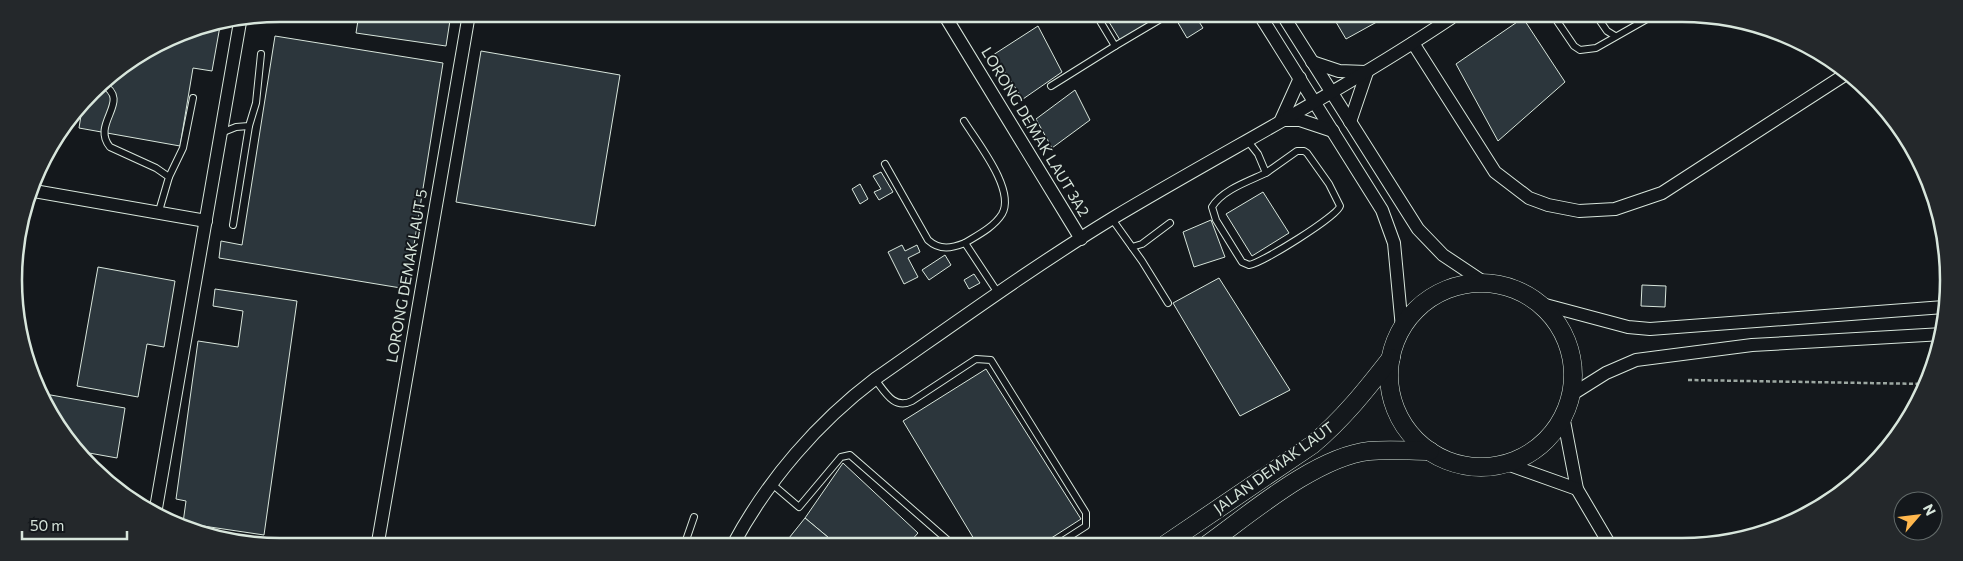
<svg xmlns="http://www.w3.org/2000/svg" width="1963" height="561" viewBox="0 0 1963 561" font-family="Commissioner,sans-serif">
<rect width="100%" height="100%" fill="#14181c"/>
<g fill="#2c363c" stroke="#d8e6dc">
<polygon points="359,14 451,14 446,46 356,33"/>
<polygon points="1106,17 1158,17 1120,40"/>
<polygon points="1185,17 1196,17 1203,28 1187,38 1177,21"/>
<polygon points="1333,17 1384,18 1346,39"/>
<polygon points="1523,18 1565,82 1498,141 1456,64"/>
<polygon points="220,26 212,71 193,68 180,146 79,128 82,109 104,80 179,34"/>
<polygon points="1038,26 1062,72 1023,99 993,55"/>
<polygon points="275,36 443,63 407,289 219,258 221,241 242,245"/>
<polygon points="481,51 620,75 595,226 456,202"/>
<polygon points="1075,90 1090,120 1052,148 1036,119"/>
<polygon points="881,172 893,192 879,200 874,192 881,189 873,176"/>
<polygon points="860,184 868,199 860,204 852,189"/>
<polygon points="1263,192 1289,233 1252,256 1226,214"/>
<polygon points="1211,220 1225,257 1194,267 1183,232"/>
<polygon points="902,245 905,251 917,245 920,252 908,258 918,277 904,284 888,252"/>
<polygon points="945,255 951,265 929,280 922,270"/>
<polygon points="98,267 175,281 164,347 147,344 138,397 77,386"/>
<polygon points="974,274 980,283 969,289 964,280"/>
<polygon points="1219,278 1290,390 1240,416 1173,303"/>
<polygon points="1642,285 1666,286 1665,307 1641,306"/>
<polygon points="215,289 297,301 264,535 183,523 186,501 176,499 198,341 238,347 243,311 213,306"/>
<polygon points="986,369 1081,519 1042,544 977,544 903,421"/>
<polygon points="45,394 125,408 117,458 78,451 69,443"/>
<polygon points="843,463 918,533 909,543 835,543 805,518"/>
<polygon points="805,518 835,543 785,543"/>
</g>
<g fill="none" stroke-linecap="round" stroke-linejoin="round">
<g stroke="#d8e6dc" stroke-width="8">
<g id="service">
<polyline points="1555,18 1574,46 1580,50 1596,48 1647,19"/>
<polyline points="1598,18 1607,31 1615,36"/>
<polyline points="1100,21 1115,46 1164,17"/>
<path d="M102,84C133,101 90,123 110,147L156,168L169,177L159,211"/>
<polyline points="1051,86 1115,46"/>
<path d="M964,121C977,142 1016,190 1002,214C994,227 978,235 965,243"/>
<polyline points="221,133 236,127 249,126 256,103 261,54"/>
<path d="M1247,140L1258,154L1266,173L1297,151H1304L1307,153L1329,184L1340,206C1338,216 1262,263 1249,265L1242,262L1216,220L1212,207C1222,190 1249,181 1266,173"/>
<path d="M885,164L928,240C940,251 952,248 965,243L998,293"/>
<polyline points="169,177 183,148 193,98"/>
<polyline points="1112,219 1142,261 1168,303"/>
<polyline points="233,225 249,126"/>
<polyline points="1132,247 1142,244 1170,223"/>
<path d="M875,379C885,392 894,410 912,401L976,359L991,360L1086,513V526L1058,544"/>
<polyline points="772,484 799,507 841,457 850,455 952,544"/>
<polyline points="685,543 694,517"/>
</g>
</g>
<g stroke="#d8e6dc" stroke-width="14">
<g id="minor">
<polyline points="945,16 1081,239"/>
<polyline points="1261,17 1382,210 1394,243 1402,328"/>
<polyline points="1284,17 1418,229 1443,255 1485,283"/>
<polyline points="1413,43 1495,172 1529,198 1548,205 1579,211 1615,209 1662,193 1846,74"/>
<polyline points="1312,62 1339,71 1366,72"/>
<polyline points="1281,120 1300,78"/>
<polyline points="1284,120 1300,120 1333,131"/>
<polyline points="1350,122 1367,72"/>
<polyline points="34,191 206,221"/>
<polyline points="1538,303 1628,327 1650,329 1944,307"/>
<polyline points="1571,395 1606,373 1636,360 1752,345 1943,334"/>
<polyline points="1568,405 1564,421 1577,489 1610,545"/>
<polyline points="1507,464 1577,489"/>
<polyline points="155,514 240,22"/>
<polyline points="378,542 469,14"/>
<path d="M734,543C768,480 818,422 875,379C954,324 1031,268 1113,218C1225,151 1342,91 1451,18"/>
</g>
</g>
<g stroke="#d8e6dc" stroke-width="19">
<g id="secondary">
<circle cx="1481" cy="375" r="92"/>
<path d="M1166,544L1312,445C1343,419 1366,390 1391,358"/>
<path d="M1208,544C1251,513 1316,457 1369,451C1389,449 1410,451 1430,451"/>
</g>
</g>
<polyline stroke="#9da8a2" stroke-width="2.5" stroke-dasharray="4 2.5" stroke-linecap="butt" points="1688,380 1925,384"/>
<use href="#service" stroke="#14181c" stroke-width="6"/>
<use href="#minor" stroke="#14181c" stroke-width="12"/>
<use href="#secondary" stroke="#14181c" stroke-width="18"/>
</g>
<g text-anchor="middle" stroke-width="4" stroke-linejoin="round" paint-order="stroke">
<g font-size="15" fill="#d8e6dc" stroke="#14181c">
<text transform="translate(1035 132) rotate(59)" y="5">LORONG DEMAK LAUT 3A2</text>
<text transform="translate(407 276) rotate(-80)" y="5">LORONG DEMAK LAUT 5</text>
<text transform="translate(1274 468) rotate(-36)" y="5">JALAN DEMAK LAUT</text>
</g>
</g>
<path d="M0 0H1963V561H0ZM280 22H1682A258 258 0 0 1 1940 280V280A258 258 0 0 1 1682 538H280A258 258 0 0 1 22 280V280A258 258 0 0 1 280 22Z" fill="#24282b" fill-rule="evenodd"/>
<path fill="none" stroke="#d8e6dc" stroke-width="2.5" d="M280 22H1682A258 258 0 0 1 1940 280V280A258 258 0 0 1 1682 538H280A258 258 0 0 1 22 280V280A258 258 0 0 1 280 22Z"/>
<g transform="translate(1918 516) rotate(62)"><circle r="24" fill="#14181c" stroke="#626a69"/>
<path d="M0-4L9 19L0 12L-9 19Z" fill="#ffb74d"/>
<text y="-8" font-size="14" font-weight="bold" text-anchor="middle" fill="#d8e6dc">N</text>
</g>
<path d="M22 531v8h105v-8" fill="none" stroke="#d8e6dc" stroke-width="2.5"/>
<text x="30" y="531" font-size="15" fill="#d8e6dc" stroke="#14181c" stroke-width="4" paint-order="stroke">50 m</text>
</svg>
